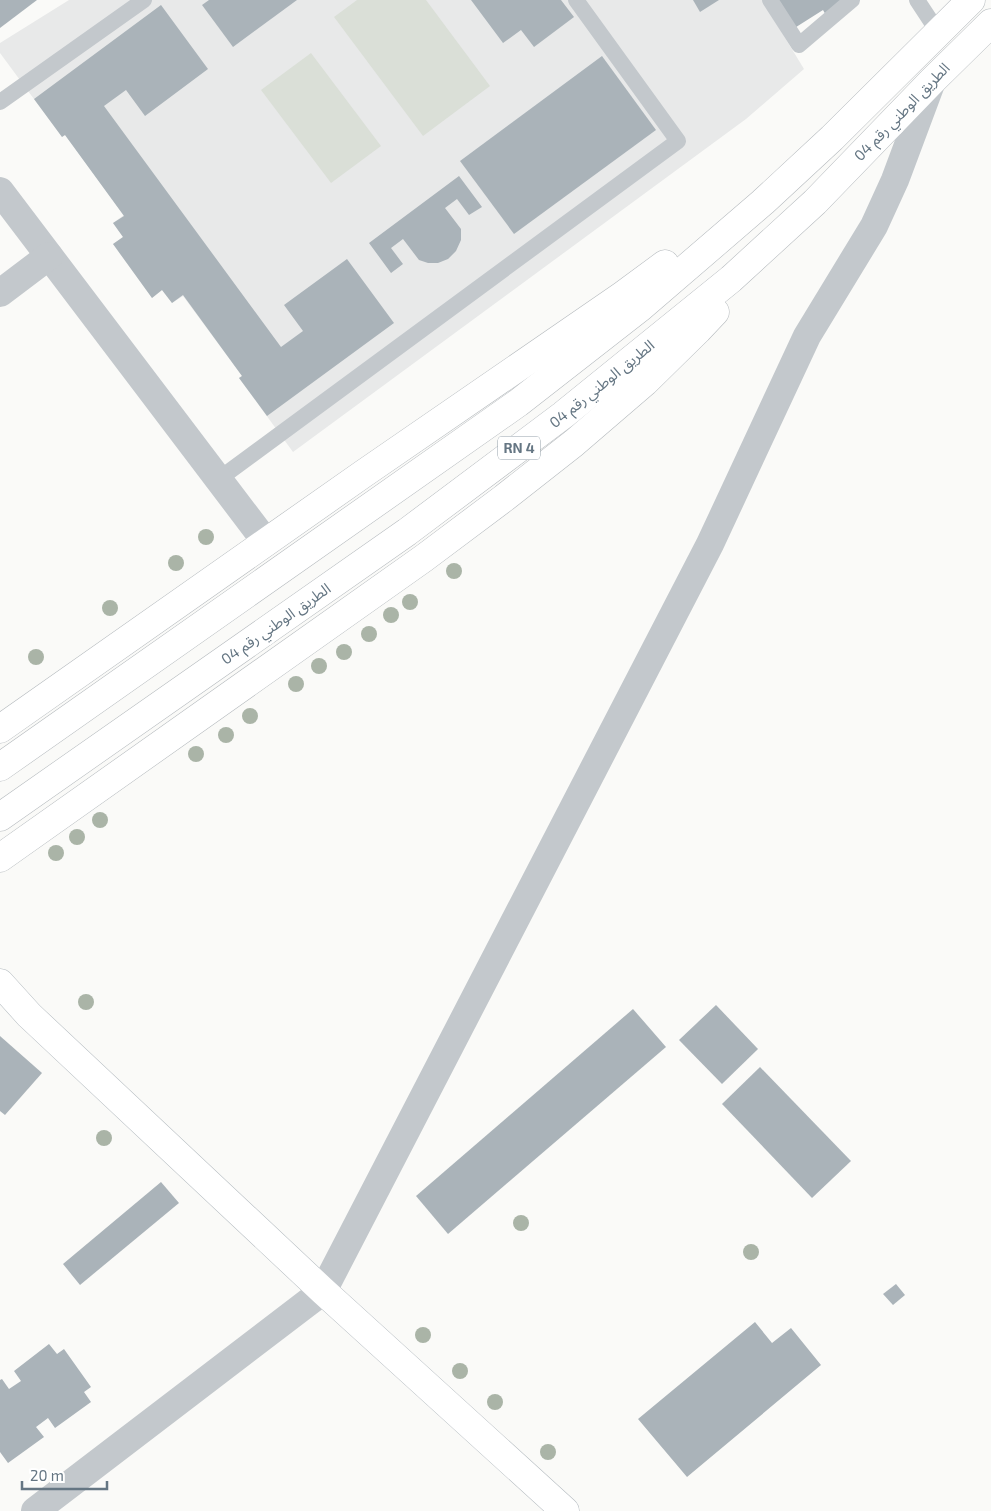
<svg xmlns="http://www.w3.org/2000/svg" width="991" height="1511" viewBox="0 0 991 1511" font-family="'Exo 2','Noto Sans Arabic',sans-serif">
<rect width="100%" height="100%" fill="#fafaf8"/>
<polygon fill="#e8e9e9" points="69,0 762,0 804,69 746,119 293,452 239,378 242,376 183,296 172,303 162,290 152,298 113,244 123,237 113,223 124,215 65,135 62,137 0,53 0,43"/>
<g fill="#dadfd7">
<polygon points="357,0 426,0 490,86 423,136 334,17"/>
<polygon points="311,53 381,146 331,183 261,90"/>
</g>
<g fill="#aab3b9">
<polygon points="0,0 37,0 0,28"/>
<polygon points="209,0 297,0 233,47 202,5"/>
<polygon points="471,0 561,0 574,17 534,47 521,30 503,43"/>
<polygon points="693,0 719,0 700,12"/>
<polygon points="776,0 841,0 827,17 823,10 793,29"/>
<polygon points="161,5 208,69 145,116 126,90 104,106 281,347 303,331 284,305 347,259 394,323 267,416 239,378 242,376 183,295 172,303 162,290 152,298 113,244 123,237 113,223 124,216 65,135 62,137 34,99"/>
<polygon points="602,56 656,130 514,234 460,161"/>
<polygon points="459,176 482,207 469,215 457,199 445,208 461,229 461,240 456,251 448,259 438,263 428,263 419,260 403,239 391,248 403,264 391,273 369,243"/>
<polygon points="716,1005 758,1049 722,1084 679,1040"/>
<polygon points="633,1009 666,1047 448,1234 416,1196"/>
<polygon points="0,1036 42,1073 5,1115 0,1111"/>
<polygon points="760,1067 851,1161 812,1198 722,1104"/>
<polygon points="161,1182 179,1203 80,1285 63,1264"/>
<polygon points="896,1284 905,1295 893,1305 883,1294"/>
<polygon points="755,1322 772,1343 791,1328 821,1365 687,1477 638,1419"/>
<polygon points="49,1344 57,1354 64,1349 91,1387 84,1392 91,1402 55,1428 48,1418 36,1427 44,1437 8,1463 0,1452 0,1380 2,1379 9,1389 21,1381 14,1371"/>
</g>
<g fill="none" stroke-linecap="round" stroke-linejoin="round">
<g stroke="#b3babf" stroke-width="29">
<polyline id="secondary" points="0,983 29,1015 323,1291 565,1511"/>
</g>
<g stroke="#b4b9bd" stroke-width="29">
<g id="highway">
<polyline points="0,729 363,474 623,295 665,264"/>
<polyline points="0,767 518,403 641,307 763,202 832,138 971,0"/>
<polyline points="0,817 407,532 563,415 731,279 815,202 932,81 991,23"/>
<polyline points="0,858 424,558 504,498 574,443 645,382 698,330 715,312"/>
</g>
</g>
<g stroke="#c3c8cc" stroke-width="16">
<polyline points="770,0 799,45 852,0"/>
<polyline points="917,0 938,32"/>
<polyline points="0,102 144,0"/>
<polyline points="219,479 678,141 576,0"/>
</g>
<g stroke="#c3c8cc" stroke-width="28">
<polyline points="0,191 266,542"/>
<polyline points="0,293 49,256"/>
<polyline points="35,1511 323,1291 710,544 807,336 874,226 895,180 932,81"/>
</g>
<use href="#secondary" stroke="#fff" stroke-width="28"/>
<use href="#highway" stroke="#fff" stroke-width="28"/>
</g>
<g fill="#aab4a7">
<circle cx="206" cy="537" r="8"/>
<circle cx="176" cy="563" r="8"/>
<circle cx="454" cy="571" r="8"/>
<circle cx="410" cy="602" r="8"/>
<circle cx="110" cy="608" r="8"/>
<circle cx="391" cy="615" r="8"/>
<circle cx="369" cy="634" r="8"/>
<circle cx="344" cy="652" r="8"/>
<circle cx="36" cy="657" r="8"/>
<circle cx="319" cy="666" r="8"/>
<circle cx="296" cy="684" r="8"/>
<circle cx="250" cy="716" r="8"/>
<circle cx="226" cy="735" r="8"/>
<circle cx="196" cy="754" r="8"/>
<circle cx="100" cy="820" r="8"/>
<circle cx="77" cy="837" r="8"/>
<circle cx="56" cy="853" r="8"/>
<circle cx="86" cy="1002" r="8"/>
<circle cx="104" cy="1138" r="8"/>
<circle cx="521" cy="1223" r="8"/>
<circle cx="751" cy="1252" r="8"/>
<circle cx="423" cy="1335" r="8"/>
<circle cx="460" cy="1371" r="8"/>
<circle cx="495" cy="1402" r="8"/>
<circle cx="548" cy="1452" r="8"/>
</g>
<g text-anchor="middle" stroke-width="5" stroke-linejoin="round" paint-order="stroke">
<rect fill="#fff" stroke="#939fa8" stroke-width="1" x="498" y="436.5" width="42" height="23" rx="4"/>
<g font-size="14" font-weight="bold" fill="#657683">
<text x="519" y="453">RN 4</text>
</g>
<g font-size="15" fill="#657683" stroke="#fff">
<text transform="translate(902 112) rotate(-46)" y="5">الطريق الوطني رقم 04</text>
<text transform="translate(602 384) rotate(-39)" y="5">الطريق الوطني رقم 04</text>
<text transform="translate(276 624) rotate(-35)" y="5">الطريق الوطني رقم 04</text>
</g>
</g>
<path d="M22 1481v8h85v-8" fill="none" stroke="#657683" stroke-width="2.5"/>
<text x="30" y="1481" font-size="15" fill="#657683" stroke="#ffffff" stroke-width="4" paint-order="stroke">20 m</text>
</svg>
